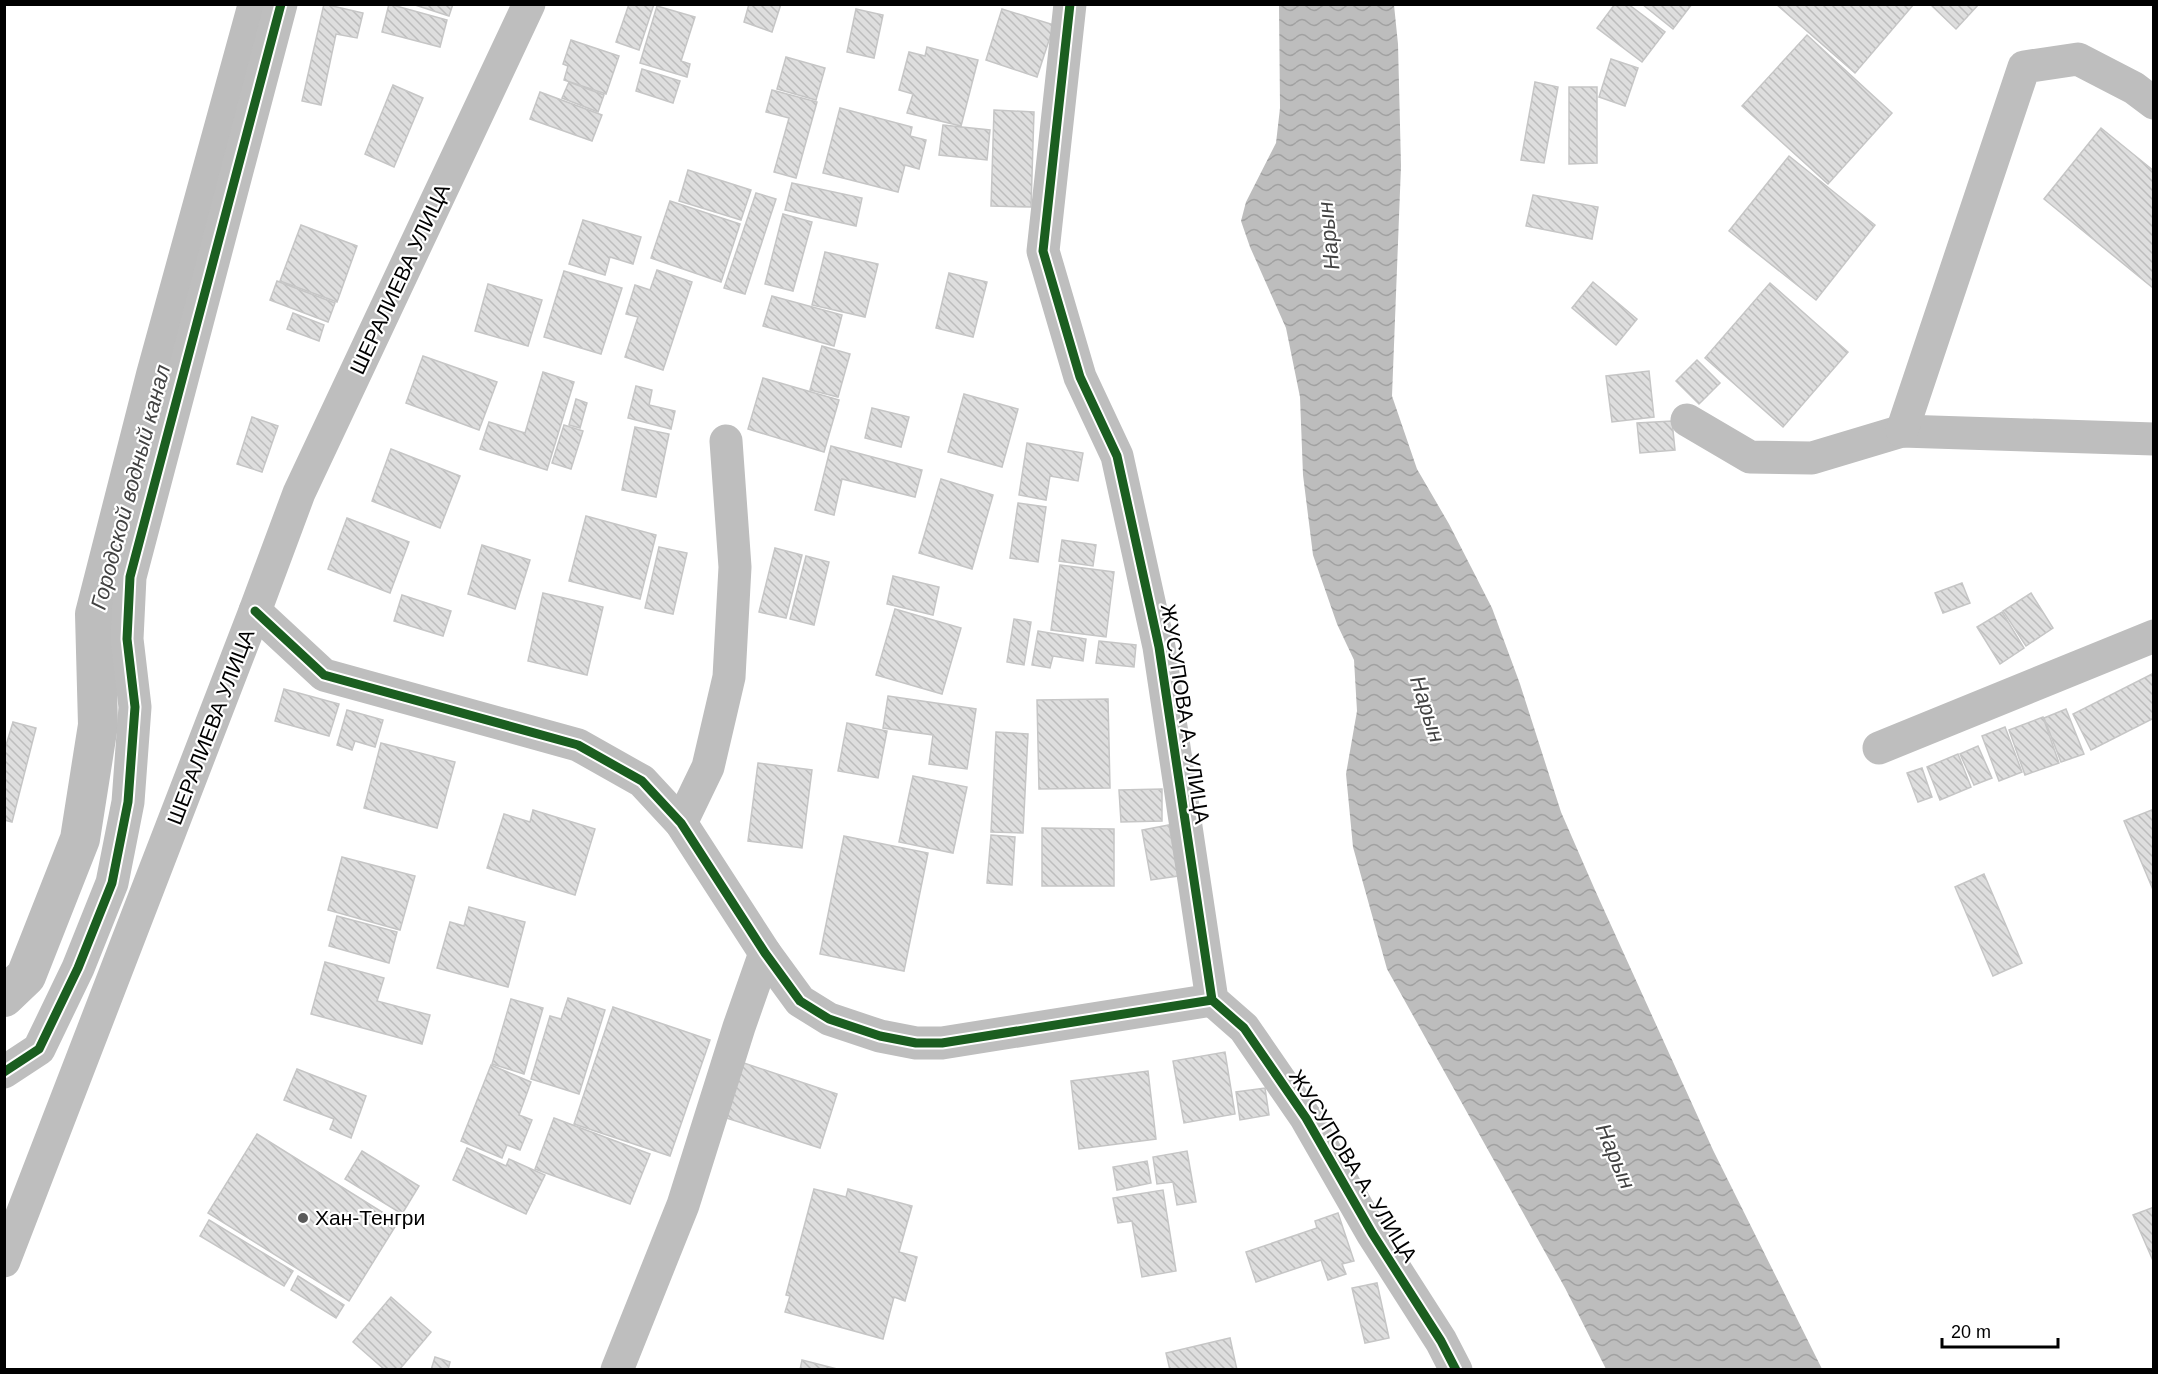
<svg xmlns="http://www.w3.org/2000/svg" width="2158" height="1374" viewBox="0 0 2158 1374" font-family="Arial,sans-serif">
<defs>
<pattern id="water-waves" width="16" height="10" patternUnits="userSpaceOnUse" patternTransform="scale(1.5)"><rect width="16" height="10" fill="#bdbdbd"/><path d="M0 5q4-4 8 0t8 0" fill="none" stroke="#a1a1a1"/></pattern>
<pattern id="building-back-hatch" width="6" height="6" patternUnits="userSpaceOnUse" patternTransform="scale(1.5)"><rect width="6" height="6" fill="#dedede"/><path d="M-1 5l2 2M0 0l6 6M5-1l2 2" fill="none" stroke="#bdbdbd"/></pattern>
</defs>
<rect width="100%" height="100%" fill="#fff"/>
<polygon fill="url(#water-waves)" points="1279,5 1394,5 1398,44 1401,166 1392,396 1417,469 1449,524 1492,608 1520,684 1561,812 1595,890 1713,1150 1822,1369 1606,1369 1565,1288 1387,969 1353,847 1346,774 1357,711 1354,660 1337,624 1313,555 1303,475 1300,397 1286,328 1250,247 1241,221 1246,202 1276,143 1280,108"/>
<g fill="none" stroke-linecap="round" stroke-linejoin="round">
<polyline stroke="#bdbdbd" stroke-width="40" points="4,997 26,976 80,839 98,725 95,614 156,375 258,4"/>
</g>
<g fill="url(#building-back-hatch)" stroke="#c6c6c6" stroke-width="1.5">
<polygon points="324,4 363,13 357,38 336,34 321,105 302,101"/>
<polygon points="389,4 447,20 440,47 382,32"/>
<polygon points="412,4 453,4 449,16"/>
<polygon points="629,4 654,4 639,50 616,42"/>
<polygon points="749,4 781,4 772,32 744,22"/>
<polygon points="1615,4 1628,4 1665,32 1642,62 1597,28"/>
<polygon points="1642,4 1692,4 1673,29"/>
<polygon points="1776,4 1914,4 1855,73"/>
<polygon points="1930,4 1979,4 1956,29"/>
<polygon points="657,6 695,17 681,61 690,64 687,77 640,63"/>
<polygon points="856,9 883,15 874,58 847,52"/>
<polygon points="1002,9 1054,25 1037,77 986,60"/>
<polygon points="1807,35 1892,113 1828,184 1742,106"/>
<polygon points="571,40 619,56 606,94 564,80 568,66 563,64"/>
<polygon points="927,47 978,60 961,126 907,113 913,94 899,90 909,52 925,56"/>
<polygon points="786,57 825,68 816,100 777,89"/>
<polygon points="1611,59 1638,68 1625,106 1599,97"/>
<polygon points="642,69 680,81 673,103 636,91"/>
<polygon points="569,82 604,95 598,112 562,98"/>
<polygon points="1535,82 1558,87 1544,163 1521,160"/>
<polygon points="393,85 423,98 394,167 365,154"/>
<polygon points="1569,87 1597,87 1597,163 1569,164"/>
<polygon points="772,90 817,102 796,178 774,172 789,118 766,112"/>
<polygon points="540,92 602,115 592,141 530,119"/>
<polygon points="840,108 912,127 910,136 926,140 919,169 905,165 898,192 823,173"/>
<polygon points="994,110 1034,112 1031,207 991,206"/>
<polygon points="943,125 990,130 987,160 939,155"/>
<polygon points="2101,128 2154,171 2153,288 2044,199"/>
<polygon points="1789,156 1875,225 1816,300 1729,231"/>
<polygon points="688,170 751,190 741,220 679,201"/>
<polygon points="792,183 862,198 856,226 785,210"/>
<polygon points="756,193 776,199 745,294 724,288"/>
<polygon points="1533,195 1598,207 1592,239 1526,226"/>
<polygon points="670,201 740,224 721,282 651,258"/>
<polygon points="783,214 812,222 793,291 765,284"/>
<polygon points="583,220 641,237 633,264 610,257 605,275 569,264"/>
<polygon points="301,225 357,246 337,302 280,281"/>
<polygon points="825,252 878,264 865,317 812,305"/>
<polygon points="657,270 692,282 663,370 625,357 638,317 626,314 635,285 650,290"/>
<polygon points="564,271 622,288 601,354 544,337"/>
<polygon points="949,273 987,282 973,337 936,328"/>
<polygon points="277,281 335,303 328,322 270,300"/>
<polygon points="1593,282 1637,319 1616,345 1572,308"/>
<polygon points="1770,283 1848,352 1783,427 1705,358"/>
<polygon points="488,284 542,300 528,346 475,331"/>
<polygon points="772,296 842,315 834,346 763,326"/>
<polygon points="293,313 324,325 319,341 287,329"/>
<polygon points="822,346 850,354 838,397 810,390"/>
<polygon points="423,356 497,382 479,430 406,403"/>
<polygon points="1697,360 1720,383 1699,404 1676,381"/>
<polygon points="1649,371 1654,417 1612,422 1606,376"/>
<polygon points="543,372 574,382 547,470 480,449 489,422 525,433"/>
<polygon points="763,378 839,400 824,452 748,429"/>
<polygon points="636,386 652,390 649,405 675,411 671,429 628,418"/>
<polygon points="964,394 1018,409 1002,467 948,452"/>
<polygon points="576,399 587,403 580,428 569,425"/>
<polygon points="872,408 909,417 901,447 865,438"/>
<polygon points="252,417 278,426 262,472 237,464"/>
<polygon points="1672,421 1675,450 1640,453 1637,423"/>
<polygon points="564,425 583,431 571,469 552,463"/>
<polygon points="635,427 669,434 656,497 622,490"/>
<polygon points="1027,443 1083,453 1078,481 1050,476 1046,500 1019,495"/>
<polygon points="831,446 922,470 915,497 842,479 834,515 815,510"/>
<polygon points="391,449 460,476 440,528 372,501"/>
<polygon points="941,479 993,495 972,569 919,553"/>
<polygon points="1018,503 1046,507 1038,562 1010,558"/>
<polygon points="586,516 656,535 640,599 569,581"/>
<polygon points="347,518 409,542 390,593 328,569"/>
<polygon points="1062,540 1096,545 1093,566 1059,561"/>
<polygon points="482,545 530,560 515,609 468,594"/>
<polygon points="659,547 687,553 673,614 645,608"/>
<polygon points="775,548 802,555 786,618 759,612"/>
<polygon points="806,556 829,562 814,625 790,619"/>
<polygon points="1060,565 1114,572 1106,637 1051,630"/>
<polygon points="893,576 939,587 933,615 887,604"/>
<polygon points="1962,583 1970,603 1943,613 1935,593"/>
<polygon points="543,593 603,607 587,675 528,661"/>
<polygon points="2031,593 2053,628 2026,646 2003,611"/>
<polygon points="402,595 451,611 443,636 394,621"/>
<polygon points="895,609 961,628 942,694 876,675"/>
<polygon points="2002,612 2024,648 2000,664 1977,627"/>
<polygon points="1014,619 1031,622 1024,665 1007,662"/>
<polygon points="1038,631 1086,639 1083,661 1053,656 1050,668 1032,665"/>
<polygon points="1099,641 1136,645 1134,667 1096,663"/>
<polygon points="2154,673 2154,718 2091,750 2073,714"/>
<polygon points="284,689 339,704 329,736 275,721"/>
<polygon points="888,696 976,709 967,769 929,764 933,735 883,728"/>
<polygon points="1108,699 1110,788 1039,789 1037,700"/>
<polygon points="2066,709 2084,754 2061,762 2044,718"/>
<polygon points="347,710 383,720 375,747 355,741 352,750 337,745"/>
<polygon points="2043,717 2059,763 2025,775 2009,730"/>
<polygon points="13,722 36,728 12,822 4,820 4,752"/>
<polygon points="847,723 887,731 878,778 838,771"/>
<polygon points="2005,727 2022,772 1999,781 1982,736"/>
<polygon points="996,732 1028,734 1023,833 991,832"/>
<polygon points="381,743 455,762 437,828 364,808"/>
<polygon points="1978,746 1992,778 1974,785 1960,754"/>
<polygon points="1958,754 1971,787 1940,800 1927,767"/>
<polygon points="758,763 812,770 802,848 748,841"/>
<polygon points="1922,768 1932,797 1918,802 1907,773"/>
<polygon points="913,776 967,787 953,853 899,842"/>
<polygon points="1162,789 1162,821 1121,822 1119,790"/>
<polygon points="2154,809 2154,892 2124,821"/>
<polygon points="533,810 595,829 575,895 487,868 504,814 530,822"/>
<polygon points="1169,825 1178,876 1151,880 1142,830"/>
<polygon points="1042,828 1114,829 1114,886 1042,886"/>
<polygon points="991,835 1015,837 1012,885 987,883"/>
<polygon points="844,836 928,853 904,971 820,954"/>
<polygon points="342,857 415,876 400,930 328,910"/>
<polygon points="1984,874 2022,963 1993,976 1955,887"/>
<polygon points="469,907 525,922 508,987 437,968 450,922 464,926"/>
<polygon points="337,916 397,932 389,963 329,946"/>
<polygon points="325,962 384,978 377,1001 430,1015 422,1044 311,1014"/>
<polygon points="568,998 605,1010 579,1094 531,1079 550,1016 561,1019"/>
<polygon points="511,999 543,1008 524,1074 492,1064"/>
<polygon points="613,1007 710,1040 670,1156 574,1124"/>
<polygon points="1225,1052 1235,1114 1184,1123 1173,1061"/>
<polygon points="735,1060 837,1094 820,1148 717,1115"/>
<polygon points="491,1065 531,1082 519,1115 532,1120 520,1150 507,1145 502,1158 461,1141"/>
<polygon points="297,1069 366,1096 351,1138 330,1129 334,1119 284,1100"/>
<polygon points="1148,1071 1156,1139 1079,1149 1071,1081"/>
<polygon points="1265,1088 1269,1115 1240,1120 1236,1092"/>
<polygon points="554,1118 650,1154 630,1204 535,1169"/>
<polygon points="257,1134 398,1222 349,1301 208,1213"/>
<polygon points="467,1148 506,1166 509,1159 545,1175 526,1214 453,1180"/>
<polygon points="362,1151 419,1186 402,1214 345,1179"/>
<polygon points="1187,1151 1196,1202 1177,1205 1173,1182 1157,1184 1153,1157"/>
<polygon points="1147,1161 1151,1183 1117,1190 1113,1167"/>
<polygon points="814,1189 846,1197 848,1189 912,1206 899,1252 917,1257 905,1301 894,1297 883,1339 785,1312 790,1296 786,1295"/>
<polygon points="1163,1190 1176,1271 1142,1277 1132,1221 1118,1223 1113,1198"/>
<polygon points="2154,1207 2154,1263 2133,1215"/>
<polygon points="1338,1213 1354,1261 1342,1264 1346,1274 1328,1280 1321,1260 1256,1282 1246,1252 1317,1228 1315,1221"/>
<polygon points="209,1220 293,1271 284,1286 200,1236"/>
<polygon points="298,1276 344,1305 336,1318 291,1290"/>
<polygon points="1377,1283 1389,1338 1365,1343 1352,1288"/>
<polygon points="391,1297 431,1332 399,1370 385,1370 353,1342"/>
<polygon points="1230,1338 1237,1370 1170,1370 1166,1353"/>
<polygon points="435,1357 450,1362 448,1370 431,1370"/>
<polygon points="802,1360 841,1370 800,1370"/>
</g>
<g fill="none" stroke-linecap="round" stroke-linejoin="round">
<g stroke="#bebebe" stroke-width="33">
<polyline points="1070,4 1043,251 1080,377 1117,456 1159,647 1212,1000 1244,1028 1306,1118 1372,1233 1441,1341 1456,1370"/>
<polyline points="1687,420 1750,457 1812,458 1902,431 2154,439"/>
<polyline points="1902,431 2024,67 2078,59 2134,88 2154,103"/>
<polyline points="255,611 324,675 578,745 642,781 681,823 765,953 800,1001 829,1019 880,1036 916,1043 942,1043 1212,1000"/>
<polyline points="1879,748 2154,636"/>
<polyline points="681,823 708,767 729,677 735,567 726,441"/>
<polyline points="4,1072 39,1049 78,968 112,883 128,802 135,707 127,639 130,577 281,4"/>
<polyline points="617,1370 683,1205 739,1027 765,953"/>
</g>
<polyline stroke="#bebebe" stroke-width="33" points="4,1261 255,611 299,493 529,4"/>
<g stroke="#fff" stroke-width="13">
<g id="cycleway">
<polyline points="1070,4 1043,251 1080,377 1117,456 1159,647 1212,1000 1244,1028 1306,1118 1372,1233 1441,1341 1456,1370"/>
<polyline points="255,611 324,675 578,745 642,781 681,823 765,953 800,1001 829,1019 880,1036 916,1043 942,1043 1212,1000"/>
<polyline points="4,1072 39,1049 78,968 112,883 128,802 135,707 127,639 130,577 281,4"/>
</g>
</g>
<use href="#cycleway" stroke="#1b5e20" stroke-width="9"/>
</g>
<circle fill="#595959" stroke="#fff" stroke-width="2" cx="303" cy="1218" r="6"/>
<g text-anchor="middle" stroke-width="4.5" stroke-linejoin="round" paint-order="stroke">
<g font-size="21" fill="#000" stroke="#fff">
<text transform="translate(400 279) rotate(-65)" y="7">ШЕРАЛИЕВА УЛИЦА</text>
<text transform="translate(1185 714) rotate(81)" y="7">ЖУСУПОВА А. УЛИЦА</text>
<text transform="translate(211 727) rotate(-69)" y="7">ШЕРАЛИЕВА УЛИЦА</text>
<text transform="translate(1353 1166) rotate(58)" y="7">ЖУСУПОВА А. УЛИЦА</text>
</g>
<g font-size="21" fill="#000" stroke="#fff" text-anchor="start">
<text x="315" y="1225">Хан-Тенгри</text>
</g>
<g font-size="22" font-style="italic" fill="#424242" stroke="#fff">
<text transform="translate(1328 236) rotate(-96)" y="8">Нарын</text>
<text transform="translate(130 487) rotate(-75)" y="8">Городской водный канал</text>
<text transform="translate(1428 709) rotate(72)" y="8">Нарын</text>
<text transform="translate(1616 1156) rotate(67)" y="8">Нарын</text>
</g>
</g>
<rect width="2158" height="1374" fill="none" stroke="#000000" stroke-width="12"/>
<path d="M1942 1338v9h116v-9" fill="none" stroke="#000000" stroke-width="3"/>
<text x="1951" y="1338" font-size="18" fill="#000000" stroke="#ffffff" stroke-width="4.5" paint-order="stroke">20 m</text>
</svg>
